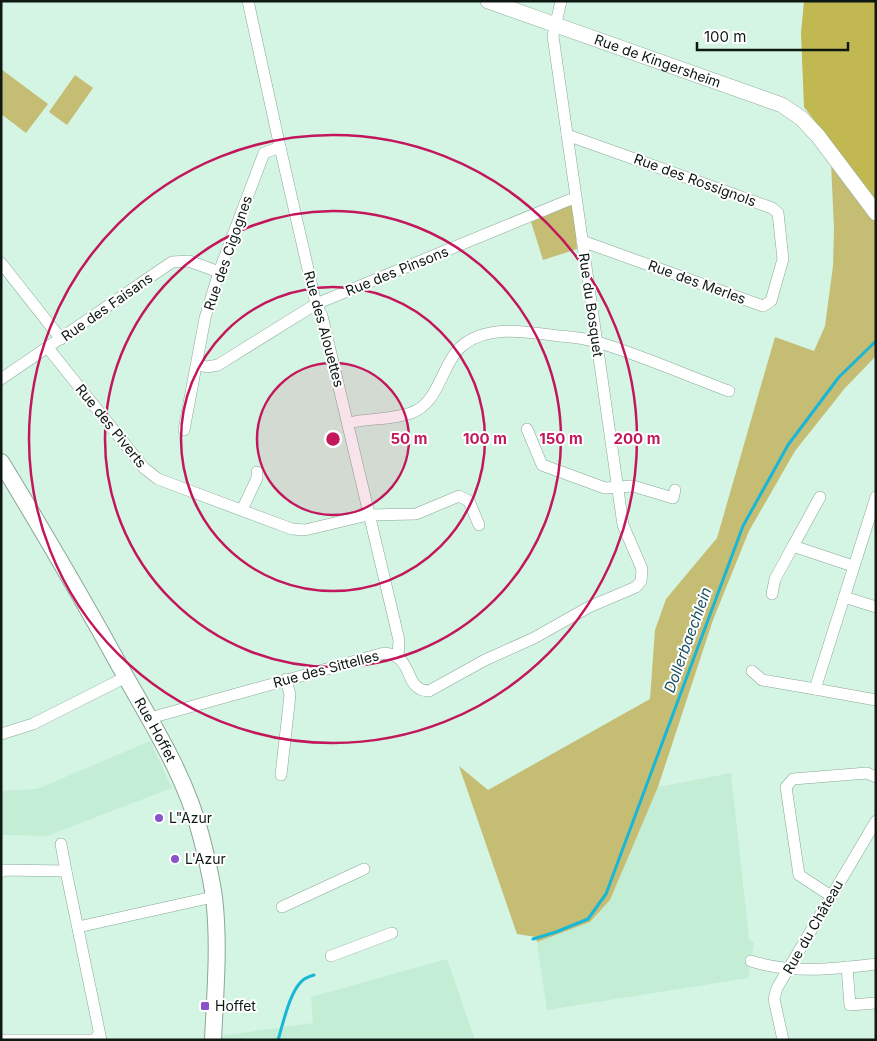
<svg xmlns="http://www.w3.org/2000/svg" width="877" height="1041" viewBox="0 0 877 1041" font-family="Inter,sans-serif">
<rect width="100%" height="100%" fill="#d4f5e3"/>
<g fill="#c4edd6">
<polygon points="150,741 172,788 47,836 1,835 1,791 37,789"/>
<polygon points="731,773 749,939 754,943 748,978 547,1010 537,942 590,922 610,900 658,787"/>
<polygon points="447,959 475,1040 219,1040 219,1036 313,1023 311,997"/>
</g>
<g fill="#c4bd73">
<polygon points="1,69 48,104 26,133 1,114"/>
<polygon points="75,75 93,88 67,125 49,112"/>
<polygon points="830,140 876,201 876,356 845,388 795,451 749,531 713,620 658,787 610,900 590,922 537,942 536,937 517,934 459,766 488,790 650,699 655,630 666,599 717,538 775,337 814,351 825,326 833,266 834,229"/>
<polygon points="573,204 577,249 543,260 531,222"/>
</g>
<polygon fill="#c1b851" points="804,1 876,1 876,201 804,107 801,33"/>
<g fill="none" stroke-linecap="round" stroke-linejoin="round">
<g stroke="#18b6d7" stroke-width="3">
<polyline points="533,939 556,932 588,919 606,894 743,526 788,445 839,377 876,341"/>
<path d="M278,1040C283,1024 290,990 303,980C305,978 311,976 314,975"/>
</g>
<g stroke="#89a896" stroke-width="12">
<g id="minor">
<polyline points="248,1 280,147 316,304 322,316 399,640 398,657"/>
<polyline points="567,135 772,208 778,213 783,259 771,301 763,306 582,241"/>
<polyline points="1,263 61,339"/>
<polyline points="48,348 144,468 158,479 292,529 305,530 368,515 416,514 459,496 469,501 479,525"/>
<polyline points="198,365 207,367 218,365 316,304 569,200 576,199"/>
<polyline points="1,379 172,262 189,261 219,272"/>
<path d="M348,423C369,418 391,420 411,413C440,403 441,363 463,345C489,324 529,332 559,336C572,337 584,338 597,342C641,355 685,375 729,391"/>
<polyline points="527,429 542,465 605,488 633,486 673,498 675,490"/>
<polyline points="184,430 205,318 219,272 264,153 280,147"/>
<polyline points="876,497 815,689 876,700"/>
<polyline points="242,510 257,478 257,472"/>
<polyline points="793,546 820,497"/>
<polyline points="772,594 775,579 793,546 853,566"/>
<polyline points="844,597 876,607"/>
<polyline points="752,671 762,680 815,689"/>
<path d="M150,718L384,653C416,656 402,690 429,691L485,660L534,638L589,607L636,587L641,581L642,569L623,525L553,36L561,1"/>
<polyline points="1,734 33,724 126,677"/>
<polyline points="281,775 290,695 286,679"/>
<polyline points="61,844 66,871"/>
<polyline points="1,872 3,870 66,871 101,1040"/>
<polyline points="831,896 799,875 786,787 793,779 867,773 876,777"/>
<polyline points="282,907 364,869"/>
<polyline points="78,927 213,897"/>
<polyline points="331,956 392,933"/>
<path d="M751,961C792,974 833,969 876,964"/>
<polyline points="847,967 850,1005 876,1003"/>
<polyline points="1,1040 95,1040 99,1033"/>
<polyline points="783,1040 774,999 777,988 876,821"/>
</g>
</g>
<g stroke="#89a896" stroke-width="16">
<g id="tertiary">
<path id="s1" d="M488,1L782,105L801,118L818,136L876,213"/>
</g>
</g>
<g stroke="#89a896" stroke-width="18">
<g id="secondary">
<path id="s2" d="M1,462C43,531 84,601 123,672C153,725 186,777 201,836C207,859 213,883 215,907C219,951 215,996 213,1040"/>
</g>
</g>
<use href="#minor" stroke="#fff" stroke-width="11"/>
<use href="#tertiary" stroke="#fff" stroke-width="15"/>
<use href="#secondary" stroke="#fff" stroke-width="16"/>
</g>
<circle cx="333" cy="439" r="76" fill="#c2185b" fill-opacity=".12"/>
<g fill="none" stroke="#c2185b" stroke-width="2.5">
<circle cx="333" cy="439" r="76"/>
<circle cx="333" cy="439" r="152"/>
<circle cx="333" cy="439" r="228"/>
<circle cx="333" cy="439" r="304"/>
</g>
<g fill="#8a53ca" stroke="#fff" stroke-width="2">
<circle cx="159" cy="818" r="5"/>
<circle cx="175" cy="859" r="5"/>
<rect x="200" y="1001" width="10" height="10" rx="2.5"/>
</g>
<g text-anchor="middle" stroke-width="4" stroke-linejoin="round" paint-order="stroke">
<g font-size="14" fill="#0e1913" stroke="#fff">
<text dy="5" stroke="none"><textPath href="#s1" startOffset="180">Rue de Kingersheim</textPath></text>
<text transform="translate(695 180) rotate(20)" y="5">Rue des Rossignols</text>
<text transform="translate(228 253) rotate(-71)" y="5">Rue des Cigognes</text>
<text transform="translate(397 271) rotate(-22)" y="5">Rue des Pinsons</text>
<text transform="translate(697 282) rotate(20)" y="5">Rue des Merles</text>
<text transform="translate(591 305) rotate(82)" y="5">Rue du Bosquet</text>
<text transform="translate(107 307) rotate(-35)" y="5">Rue des Faisans</text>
<text transform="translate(324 329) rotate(75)" y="5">Rue des Alouettes</text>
<text transform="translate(111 426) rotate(51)" y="5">Rue des Piverts</text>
<text transform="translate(326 669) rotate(-15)" y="5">Rue des Sittelles</text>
<text dy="5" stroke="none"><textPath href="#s2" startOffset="309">Rue Hoffet</textPath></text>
<text transform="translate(813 927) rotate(-60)" y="5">Rue du Château</text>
</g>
<g font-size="14" fill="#0e1913" stroke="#fff" text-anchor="start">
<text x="169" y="823">L"Azur</text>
<text x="185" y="864">L'Azur</text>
<text x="215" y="1011">Hoffet</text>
</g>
<g font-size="15" font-style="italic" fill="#18515f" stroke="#fff">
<text transform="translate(688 640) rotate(-70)" y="5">Dollerbaechlein</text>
</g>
</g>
<circle cx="333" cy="439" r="8" fill="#c2185b" stroke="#fff" stroke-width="2.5"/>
<g font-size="15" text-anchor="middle" font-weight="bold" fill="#c2185b" stroke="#fff" stroke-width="4" stroke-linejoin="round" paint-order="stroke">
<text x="409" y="444">50 m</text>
<text x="485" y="444">100 m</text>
<text x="561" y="444">150 m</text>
<text x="637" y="444">200 m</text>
</g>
<rect width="877" height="1041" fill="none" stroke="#0e1913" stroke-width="5"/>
<path d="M697 42v8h151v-8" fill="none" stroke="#0e1913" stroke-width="2.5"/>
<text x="704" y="42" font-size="15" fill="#0e1913" stroke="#ffffff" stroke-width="4" paint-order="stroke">100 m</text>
</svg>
